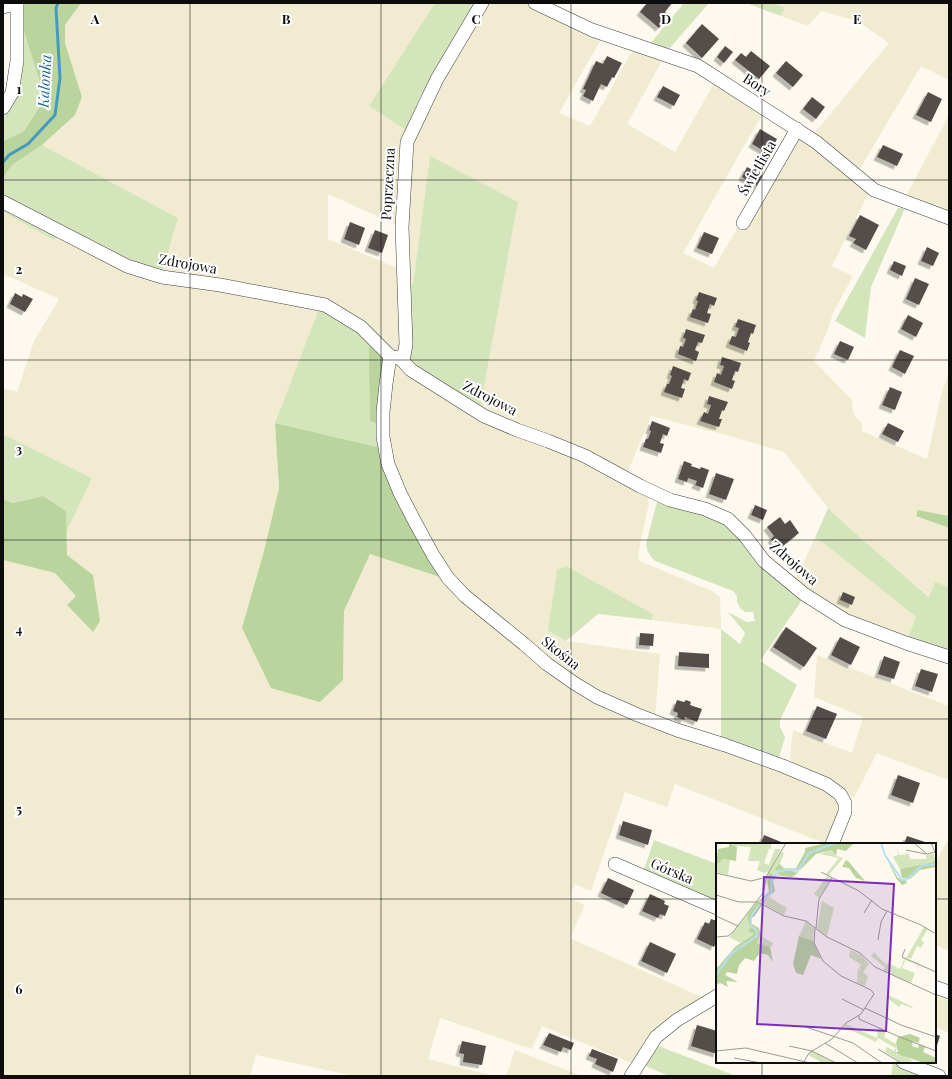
<svg xmlns="http://www.w3.org/2000/svg" width="952" height="1079" viewBox="0 0 952 1079" font-family="'Playfair Display',serif">
<defs>
<filter id="shadow"><feDropShadow dx="-3.5" dy="3.5" stdDeviation="0" flood-color="#0004"/></filter>
</defs>
<rect width="100%" height="100%" fill="#fdf9ee"/>
<g fill="#f1ecd1">
<polygon points="81,3 435,3 370,106 406,130 402,140 397,177 397,225 328,194 328,239 400,269 402,331 399,350 396,353 351,314 162,273 178,218 42,145 75,115 82,97 65,43 65,25"/>
<polygon points="485,3 530,3 603,36 559,113 590,126 635,46 664,57 627,124 675,152 716,80 764,111 683,253 714,268 794,130 869,192 832,266 853,276 834,311 826,334 814,361 852,400 853,412 856,418 862,423 862,431 927,459 941,395 949,371 949,516 919,510 916,516 949,528 949,587 935,582 930,597 847,526 828,508 784,452 730,436 651,416 626,476 480,409 518,202 430,157 413,284 406,286 409,143"/>
<polygon points="774,3 949,3 949,80 921,66 858,172 812,136 889,43 857,21 821,11 808,26 781,16 785,8"/>
<polygon points="949,115 949,212 905,198"/>
<polygon points="3,212 54,240 59,234 128,269 320,306 275,423 279,488 263,555 343,680 344,611 370,554 446,579 601,703 823,786 836,796 842,805 826,844 675,784 667,807 625,792 591,891 575,884 569,898 585,905 570,938 706,999 634,1064 542,1026 532,1049 440,1018 428,1059 493,1076 354,1076 256,1055 250,1076 3,1076 3,560 55,573 76,596 67,605 93,632 93,575 67,555 66,533 92,478 3,434 3,388 17,392 34,341 59,299 3,274"/>
<polygon points="397,365 402,366 562,449 648,496 649,503 639,550 638,557 640,561 712,591 720,597 721,629 652,620 653,614 566,566 548,631 566,641 660,654 655,719 573,680 449,574 397,478 386,437 394,366"/>
<polygon points="815,538 825,544 916,617 907,640 846,617 794,582"/>
<polygon points="817,655 949,706 949,804 948,780 877,753 854,798 794,764 790,759 793,730 852,753 863,717 814,697"/>
<polygon points="948,840 949,840 949,951 935,945 935,862"/>
<polygon points="935,990 949,995 949,1033 935,1027"/>
<polygon points="515,1050 582,1076 506,1076"/>
</g>
<g fill="#d4e5bb">
<polygon points="435,3 477,3 420,97 406,130 369,106"/>
<polygon points="684,3 709,3 668,50 650,44"/>
<polygon points="746,3 774,3 785,8 781,16"/>
<polygon points="21,22 40,82 39,108 24,131 3,141 3,119 8,111"/>
<polygon points="42,145 178,218 162,273 127,262 3,198 3,178 12,165"/>
<polygon points="430,156 518,202 480,409 409,361 406,286 413,284"/>
<polygon points="3,206 59,234 54,240 3,212"/>
<polygon points="898,208 901,208 904,209 903,213 871,287 865,338 835,321"/>
<polygon points="320,306 358,328 385,360 369,347 380,425 382,448 275,423"/>
<polygon points="3,434 92,478 66,533 66,511 45,496 13,503 3,499"/>
<path d="M658,502L725,521L802,600L760,661L797,685L780,720V727L785,737L779,757L771,758L721,741V629L740,644L745,633L728,612L747,622L755,621L753,612H745L740,608L737,602V596L733,591L655,561C650,556 647,551 646,544L656,505Z"/>
<polygon points="828,508 847,526 929,597 935,582 949,587 949,656 907,640 916,617 825,544 815,538"/>
<polygon points="566,566 653,614 652,620 598,614 566,641 548,631 557,570"/>
<polygon points="654,840 717,864 717,904 643,872"/>
<polygon points="656,1045 736,1076 669,1076 643,1065"/>
<polygon points="893,1062 931,1076 891,1076"/>
</g>
<g fill="#b9d49c">
<polygon points="20,3 81,3 65,25 65,43 82,97 75,115 42,145 12,165 3,178 3,141 24,131 39,108 40,82 21,22"/>
<polygon points="369,346 385,360 380,425 370,421"/>
<polygon points="275,423 382,448 446,579 370,554 344,611 343,680 320,702 271,688 242,628 263,555 279,488"/>
<polygon points="44,496 66,511 67,555 93,575 100,621 93,632 67,605 76,596 55,573 3,560 3,499 13,503"/>
<polygon points="918,510 949,516 949,528 916,516"/>
</g>
<g fill="none" stroke-linecap="round" stroke-linejoin="round">
<polyline stroke="#4699c0" stroke-width="3" points="3,162 9,155 28,144 55,115 60,78 56,8 58,3"/>
</g>
<g fill="#544d4a" filter="url(#shadow)">
<polygon points="647,3 672,3 665,12 669,15 659,28 640,12"/>
<polygon points="702,24 719,39 702,58 686,43"/>
<polygon points="725,46 733,52 724,63 717,57"/>
<polygon points="751,51 770,66 759,79 735,60 741,53 746,57"/>
<polygon points="607,56 622,63 614,78 612,77 607,87 601,84 593,101 583,96 586,90 583,89 596,61 603,64"/>
<polygon points="786,61 803,75 793,87 776,73"/>
<polygon points="663,86 680,95 674,106 657,97"/>
<polygon points="928,92 942,99 931,122 916,115"/>
<polygon points="812,97 825,107 816,119 803,109"/>
<polygon points="760,129 777,139 769,154 752,144"/>
<polygon points="883,145 903,154 897,166 877,157"/>
<polygon points="747,167 763,176 757,186 742,177"/>
<polygon points="860,215 879,225 866,250 853,243 856,239 849,236"/>
<polygon points="350,222 365,228 359,245 344,239"/>
<polygon points="375,230 388,235 382,253 368,248"/>
<polygon points="704,232 719,238 712,254 697,248"/>
<polygon points="927,247 939,253 933,266 921,261"/>
<polygon points="894,261 906,266 902,276 890,270"/>
<polygon points="915,278 929,284 919,305 906,299"/>
<polygon points="699,292 717,298 714,306 710,304 707,313 711,314 708,323 690,317 693,309 695,310 698,301 696,300"/>
<polygon points="15,293 22,297 23,294 33,299 25,312 10,304"/>
<polygon points="908,315 923,323 916,337 901,329"/>
<polygon points="738,319 756,325 753,334 751,333 748,342 750,343 747,351 729,344 732,336 736,337 739,328 735,327"/>
<polygon points="686,329 705,335 702,343 698,342 695,350 699,352 696,361 678,354 680,346 683,347 686,339 683,338"/>
<polygon points="840,341 854,347 848,360 834,354"/>
<polygon points="900,350 914,356 905,374 892,367"/>
<polygon points="722,357 741,363 738,372 735,371 732,380 735,381 732,389 714,382 717,373 721,375 724,366 720,365"/>
<polygon points="673,366 691,373 688,381 684,379 681,388 685,389 682,398 664,392 667,384 669,384 672,376 670,375"/>
<polygon points="890,387 902,392 895,410 882,405"/>
<polygon points="709,396 728,402 724,411 722,410 719,419 722,419 719,427 700,421 704,412 708,414 711,405 707,404"/>
<polygon points="652,421 670,428 667,436 663,434 660,443 664,444 661,453 643,447 646,439 648,439 651,431 649,430"/>
<polygon points="888,423 904,431 898,442 882,434"/>
<polygon points="684,461 692,464 691,466 700,469 701,467 709,470 703,488 695,485 697,481 688,478 687,482 678,479"/>
<polygon points="716,473 734,479 726,500 709,494"/>
<polygon points="755,505 767,510 763,520 751,515"/>
<polygon points="780,517 785,524 790,520 799,533 779,549 771,539 774,536 767,527"/>
<polygon points="843,592 855,597 852,605 840,600"/>
<polygon points="786,627 817,648 804,667 773,647"/>
<polygon points="640,633 654,634 653,646 639,645"/>
<polygon points="840,637 860,647 851,665 831,655"/>
<polygon points="679,652 709,654 709,668 678,666"/>
<polygon points="884,656 900,662 894,679 878,674"/>
<polygon points="921,669 938,674 932,692 915,686"/>
<polygon points="677,700 684,702 686,700 691,702 690,705 702,709 697,722 685,717 684,720 677,717 678,713 673,711"/>
<polygon points="817,706 837,714 826,739 806,731"/>
<polygon points="898,775 920,783 913,803 891,795"/>
<polygon points="623,821 652,830 648,845 619,835"/>
<polygon points="764,835 786,844 761,844"/>
<polygon points="907,836 928,843 927,844 904,844"/>
<polygon points="608,878 634,890 627,905 601,893"/>
<polygon points="650,894 665,901 664,904 669,906 665,916 660,914 658,918 642,911"/>
<polygon points="711,919 717,921 717,940 714,947 697,939 705,922 709,924"/>
<polygon points="650,942 676,954 667,973 641,961"/>
<polygon points="697,1025 717,1031 717,1054 691,1046"/>
<polygon points="549,1033 574,1043 571,1050 563,1047 561,1052 543,1045"/>
<polygon points="935,1034 940,1036 935,1052"/>
<polygon points="462,1041 486,1046 482,1065 463,1062 464,1054 459,1053"/>
<polygon points="592,1049 618,1059 613,1072 595,1064 597,1059 589,1056"/>
</g>
<g fill="none" stroke-linecap="round" stroke-linejoin="round">
<g stroke="#404040" stroke-width="14">
<g id="minor">
<polyline points="535,3 592,30 698,66 816,142 874,190 949,218"/>
<polyline points="3,7 17,3"/>
<polyline points="3,108 12,93 17,61 17,3"/>
<polyline points="3,202 127,266 162,277 220,285 325,305 361,327 390,356 393,358 399,357 411,370 484,416 517,430 548,441 585,456 640,486 670,500 705,509 728,519 745,536 764,561 804,594 845,620 906,643 949,657"/>
<polyline points="743,223 797,129"/>
<polyline points="390,356 386,384 383,412 383,437 388,464 400,493 415,522 433,555 448,578 465,596 524,644 547,664 574,683 597,697 638,715 677,730 725,745 783,766 826,784 840,794 845,803 845,812 832,844"/>
<polyline points="399,357 404,356 406,344 402,227 407,142 437,79 482,3"/>
<polyline points="615,864 717,908"/>
<polyline points="935,987 949,992"/>
<polyline points="903,1062 939,1076"/>
<polyline points="631,1076 656,1037 677,1020 717,996"/>
</g>
</g>
<use href="#minor" stroke="#fff" stroke-width="13"/>
</g>
<path fill="none" stroke="#0d0d0d" stroke-width="1" stroke-opacity="0.55" d="M190,3V1076M381,3V1076M571,3V1076M762,3V844M3,180H949M3,360H949M3,540H949M3,719H949M3,899H717M935,899H949M762,1062V1076"/>
<g text-anchor="middle" stroke-width="4" stroke-linejoin="round" paint-order="stroke">
<g font-size="14" fill="#0d0d0d" stroke="#fff">
<text transform="translate(757 85) rotate(33)" y="5">Bory</text>
<text transform="translate(757 168) rotate(-60)" y="5">Świetlista</text>
<text transform="translate(388 184) rotate(-87)" y="5">Poprzeczna</text>
<text transform="translate(188 264) rotate(10)" y="5">Zdrojowa</text>
<text transform="translate(490 398) rotate(27)" y="5">Zdrojowa</text>
<text transform="translate(794 563) rotate(41)" y="5">Zdrojowa</text>
<text transform="translate(561 653) rotate(38)" y="5">Skośna</text>
<text transform="translate(672 871) rotate(23)" y="5">Górska</text>
</g>
<g font-size="15" font-style="italic" fill="#226a92" stroke="#fff">
<text transform="translate(45 81) rotate(-87)" y="5">Kalonka</text>
</g>
</g>
<g transform="translate(716 843)">
<rect width="220" height="220" fill="#fdf9ee"/>
<path d="M15,0H55V6H53L48,20L53,22L59,6H65L53,28L48,30L41,27L44,18H32L35,4L18,3ZM181,4L183,12L193,11L194,16H210V12L218,11V19L184,26L177,14L182,12ZM116,7L120,13L127,15L112,33L110,31L123,15L104,11ZM65,9L68,10L64,21L69,25H80L84,27L82,30L59,26L65,33L60,34L53,29ZM14,16L12,32L0,29V22L4,17ZM111,33L115,35L103,55L98,51ZM53,54L71,65L68,72L46,60ZM106,58L118,65L111,93L101,86ZM31,72L34,85L38,91L25,100L13,94ZM90,78L98,86L97,98L83,93ZM208,84L212,86L205,97L208,99L205,105L201,103L195,116L190,115ZM45,93L57,100L53,107L54,104L41,100ZM134,107L145,112L153,121L147,129L152,133L149,143L141,140L142,125L145,127L143,122L147,123L133,114ZM158,109L170,122L172,120L184,126L188,116L203,120L201,126V121L189,117L186,125L199,130L195,140L167,128L169,124L155,113ZM172,152L197,164L196,165L185,161L180,170L183,164L171,155ZM130,181L161,195L162,185L170,188L168,194L180,201L181,206L162,195L160,199L128,184ZM171,204L178,208L180,205V212H187L197,218L186,220L169,209ZM96,208L119,220H107L92,212Z" fill="#d4e5bb"/>
<path d="M13,0L21,4L20,18L7,16L0,22L2,6L13,4ZM110,0H138L130,8L121,6L120,13L116,7L100,11L84,27L80,25L89,9V5ZM219,13L220,24L204,27L194,36L186,35L184,26L218,19ZM170,14L182,35L190,38L191,40L186,42L180,35ZM130,17L132,18L149,38L140,35L133,25L126,24ZM63,21L67,26L82,30L76,34L65,33L59,26ZM53,29L60,34L57,38L59,48L46,60L42,58L53,49L51,37ZM41,59L46,61L36,75V81L43,85L45,93L41,100L54,104L57,119L52,112L44,110L38,118L29,115L23,122L21,131L11,129L9,132L22,139L10,138L12,144L4,140L0,142V123L2,124L19,104L38,91L32,88L34,85L31,72ZM83,93L97,98L105,116L95,112L87,132L80,130L77,121ZM194,191L204,195L202,200L197,198L196,203L202,205L203,201L209,204L207,209L220,215V220H208L178,210L182,209L180,200L182,194Z" fill="#b9d49c"/>
<path fill="none" stroke="#b8dff0" stroke-width="2" d="M165,0L169,12L186,37H190L207,22L220,21M45,59L55,50L56,35L62,28L83,26L93,10L119,0M0,132L16,110L41,93L40,87L35,83V74L43,62"/>
<path fill="none" stroke="#9d9b94" stroke-width="1" d="M198,0L211,11L219,9M215,0L220,11M190,7L210,11M105,29L143,48L166,66L205,82L220,91M0,30L35,38L51,34M0,52L23,59H42L68,73L90,78L111,94L144,110L159,124L220,152M148,70L156,57M0,73L22,83M37,74L46,61M100,85L103,56L116,35M0,94L12,93L17,89L47,50L51,32L70,0M162,97L165,79L171,68M189,106L186,114L220,129M126,156L148,167M149,165L185,182L220,194M143,173V176L179,192L220,208M90,184L137,200L166,220M109,200L142,220M73,203L96,208L120,220M162,206L185,220M0,208L30,205L94,220M18,215L45,220M87,220L93,210L116,196L130,180L145,171L158,151L155,147L125,133L107,118L98,100L99,85"/>
<path fill="#7b2cbf" fill-opacity="0.15" stroke="#7b2cbf" stroke-width="2" d="M48,34L178,41L170,188L41,181Z"/>
<rect width="220" height="220" fill="none" stroke="#0d0d0d" stroke-width="2"/>
</g>
<g font-size="13" text-anchor="middle" font-weight="bold" fill="#0d0d0d" stroke="#fff" stroke-width="4" stroke-linejoin="round" paint-order="stroke">
<text x="95" y="24">A</text>
<text x="286" y="24">B</text>
<text x="476" y="24">C</text>
<text x="666" y="24">D</text>
<text x="857" y="24">E</text>
<text x="19" y="94">1</text>
<text x="19" y="274">2</text>
<text x="19" y="454">3</text>
<text x="19" y="634">4</text>
<text x="19" y="814">5</text>
<text x="19" y="994">6</text>
</g>
<rect width="952" height="1079" fill="none" stroke="#0d0d0d" stroke-width="8"/>
</svg>
